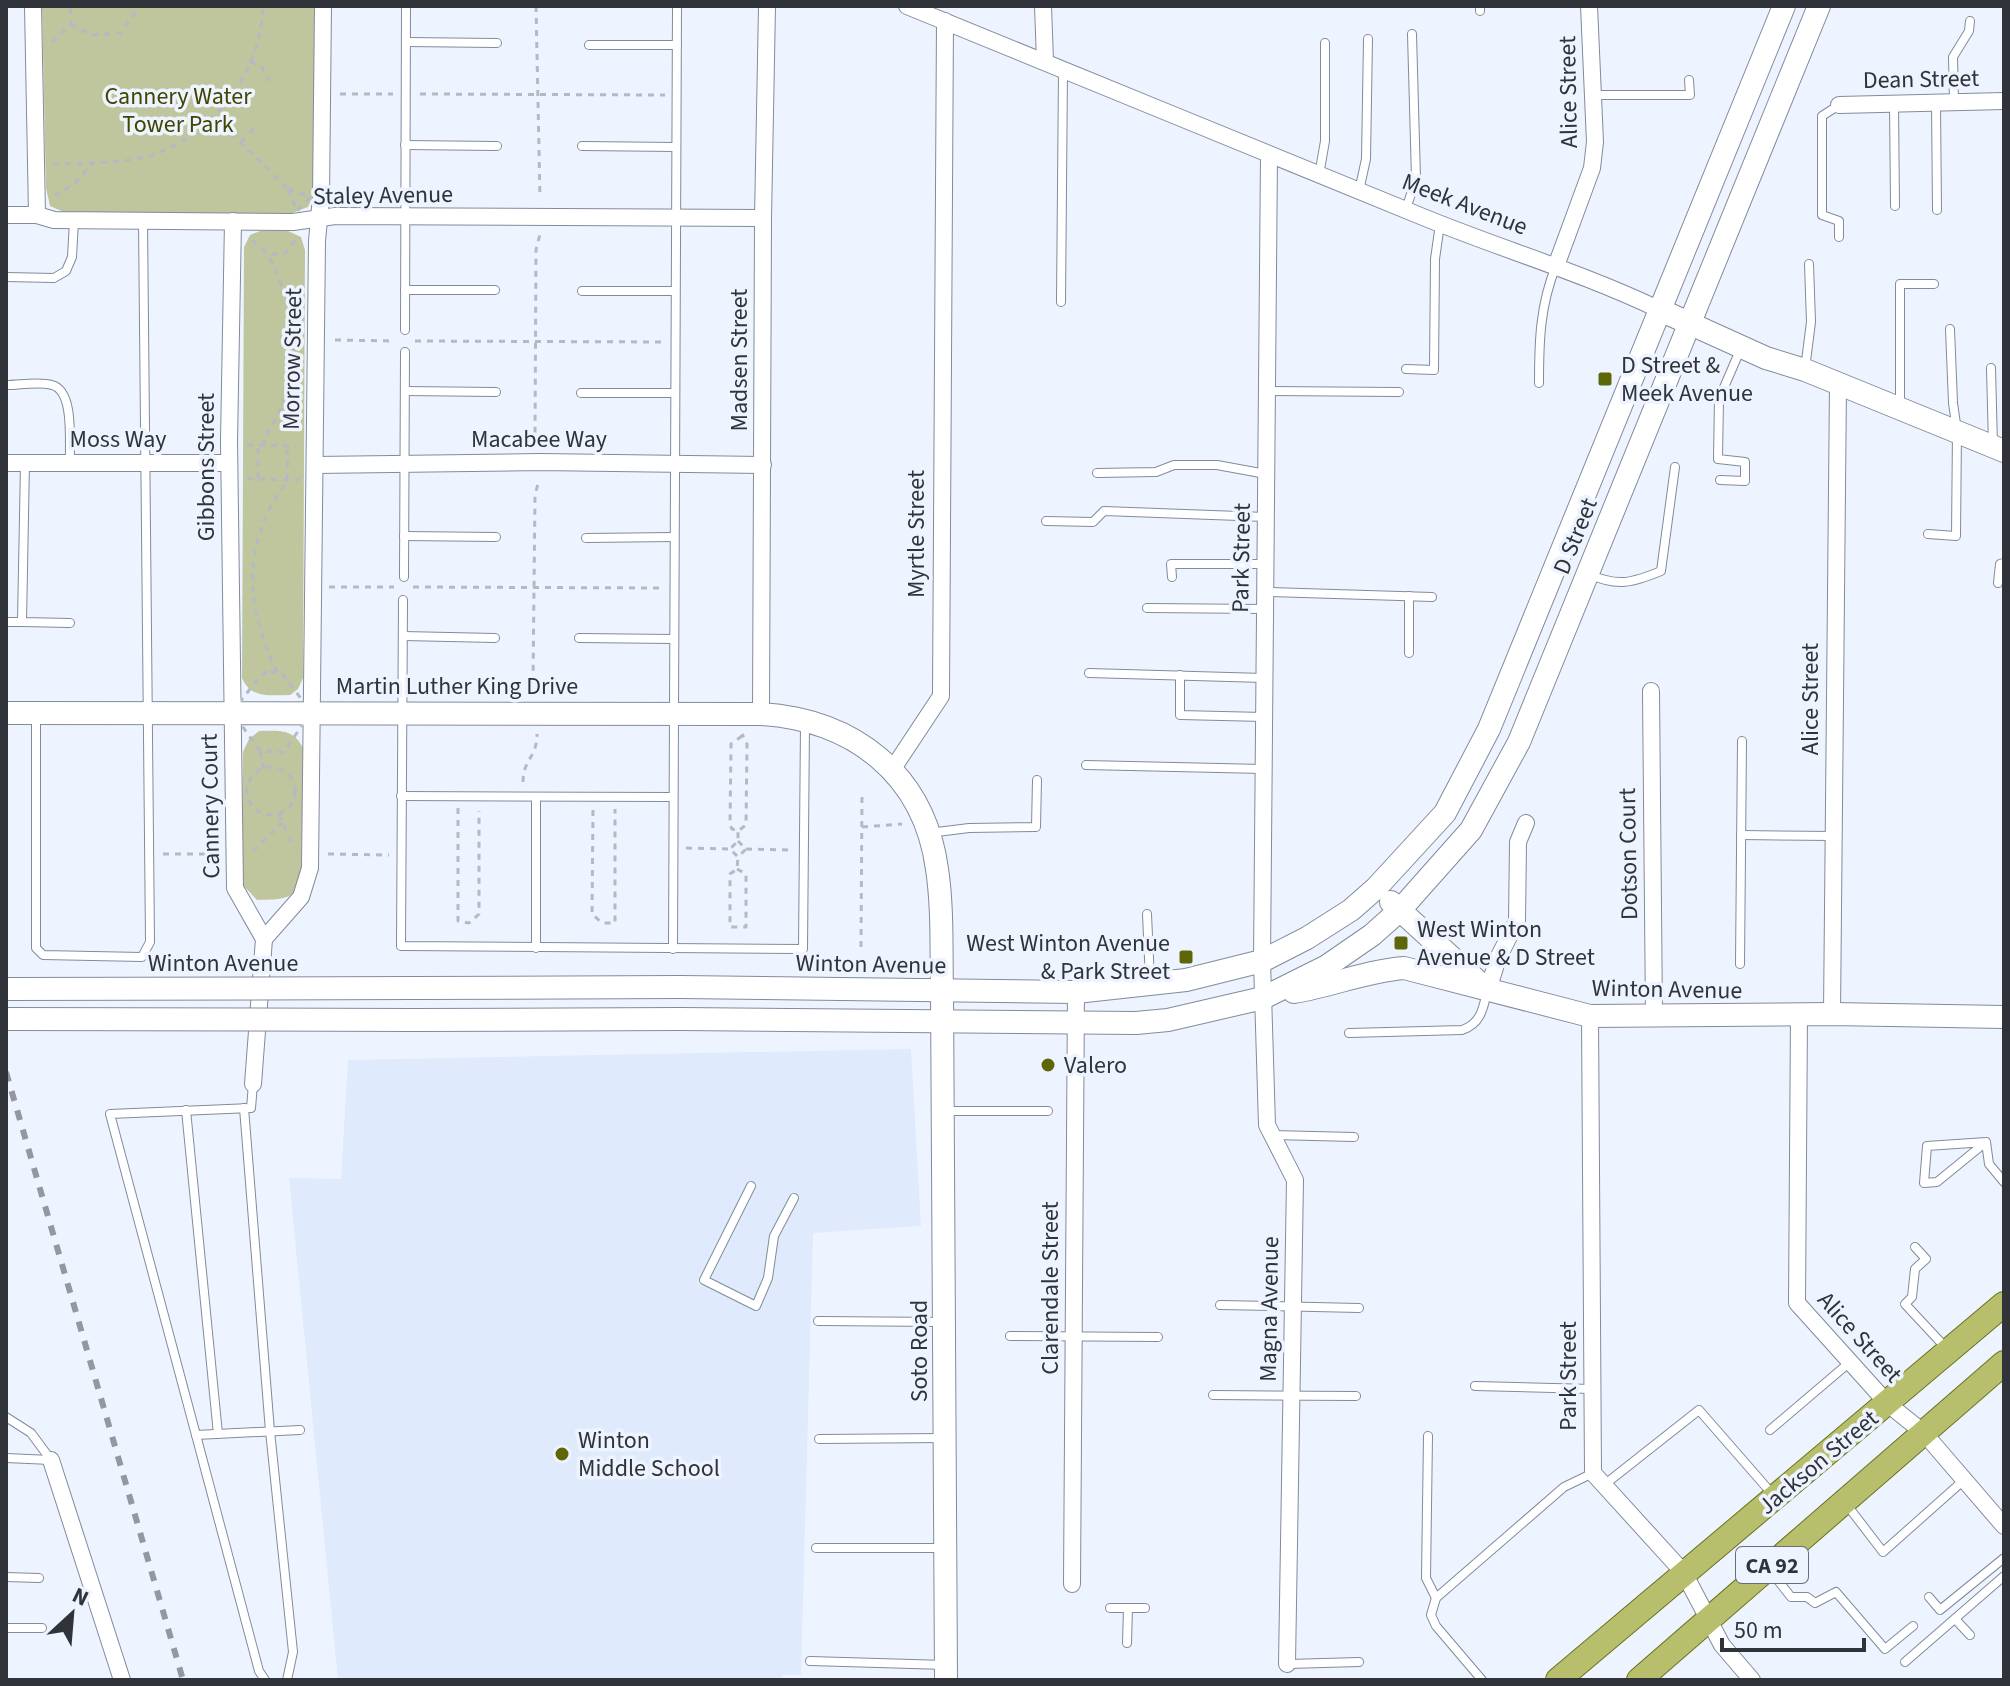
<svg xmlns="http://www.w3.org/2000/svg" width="2010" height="1686" viewBox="0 0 2010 1686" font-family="'Source Sans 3',sans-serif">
<rect width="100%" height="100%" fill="#eef4ff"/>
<polygon fill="#dfeafd" points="911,1049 921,1226 813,1233 801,1675 783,1675 782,1680 338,1680 289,1178 341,1179 348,1060"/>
<g fill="#bfc69d">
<polygon points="42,6 314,6 314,194 308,207 292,213 66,213 50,206 46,188"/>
<path d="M260,231H288L301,237L305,250L303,678L298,689L290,695C270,695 251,699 242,678L244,247L250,235Z"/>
<path d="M259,731C278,731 293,728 303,748L301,883C292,902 275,899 257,900L242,884L243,752L249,739Z"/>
</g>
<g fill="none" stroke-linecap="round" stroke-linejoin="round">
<g stroke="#828b9b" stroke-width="10">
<g id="lane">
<polyline points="1480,11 1480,6"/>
<polyline points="406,42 497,43"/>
<polyline points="589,45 677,45"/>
<polyline points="1593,95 1690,95 1689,80"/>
<polyline points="1954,102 1953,57 1969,31 1970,21"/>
<polyline points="1936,103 1937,210"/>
<polyline points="1894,104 1895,206"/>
<polyline points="405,145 497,146"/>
<polyline points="582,146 676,147"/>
<polyline points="1319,175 1325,141 1325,43"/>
<polyline points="1359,191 1366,159 1368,39"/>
<polyline points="1406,209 1416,179 1412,34"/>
<polyline points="1839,237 1839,221 1822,215 1822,116 1839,105"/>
<polyline points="6,277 54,278 66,271 72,257 74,221"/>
<polyline points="405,290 495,290"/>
<polyline points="582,291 675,291"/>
<polyline points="1061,302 1063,71"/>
<polyline points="405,330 406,6"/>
<polyline points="1991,368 1993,446"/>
<polyline points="1406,369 1434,370 1435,259 1440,224"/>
<polyline points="1805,369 1811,322 1809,264"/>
<path d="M1539,383C1539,341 1540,305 1556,266"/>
<path d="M6,385C20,385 39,381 52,385C75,391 69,443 70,463"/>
<polyline points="405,391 496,392"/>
<polyline points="1267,391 1399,392"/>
<polyline points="581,393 675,393"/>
<polyline points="1900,407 1900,284 1934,284"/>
<polyline points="25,463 22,622 70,623"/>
<polyline points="1097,473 1156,472 1174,465 1217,465 1266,474"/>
<polyline points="1720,480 1745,481 1745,462 1718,459 1719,399 1741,348"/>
<polyline points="1046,521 1093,522 1104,511 1266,517"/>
<polyline points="1928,534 1956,536 1957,431 1953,403 1950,329"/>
<polyline points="404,536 496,537"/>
<polyline points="586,538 674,537"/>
<path d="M1588,574C1618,587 1632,583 1661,571L1675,467"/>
<polyline points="404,577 405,352"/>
<polyline points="1172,577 1171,564 1265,564"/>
<polyline points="1998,583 2000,564 2004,563"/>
<polyline points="1266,592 1432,597"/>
<polyline points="1409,596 1409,653"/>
<polyline points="403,600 401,946 803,949 805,724"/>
<polyline points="1147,608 1265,609"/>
<polyline points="6,622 22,622"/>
<polyline points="403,636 495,638"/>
<polyline points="579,638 673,639"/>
<polyline points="1089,673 1264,678"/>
<polyline points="1180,675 1180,715 1264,717"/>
<polyline points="36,716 36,948 43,955 142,957 150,942 143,221"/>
<polyline points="1086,765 1263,769"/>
<polyline points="401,796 672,797"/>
<polyline points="536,797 536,948"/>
<polyline points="929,833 969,828 1036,827 1037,780"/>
<polyline points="1741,835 1833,836"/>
<polyline points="1147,914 1150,981"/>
<polyline points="673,949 677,6"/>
<polyline points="1740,964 1742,741"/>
<path d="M1349,1033L1462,1030C1480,1024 1483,1010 1487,992"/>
<polyline points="253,1084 251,1108 110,1114 196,1435 300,1430"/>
<polyline points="244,1108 270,1431 293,1652 287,1680"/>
<polyline points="186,1110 218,1434"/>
<polyline points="943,1111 1048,1111"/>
<polyline points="1273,1135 1354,1137"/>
<polyline points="1986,1142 1937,1182 1924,1183 1927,1146 1986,1142 1989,1164 2004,1182"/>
<polyline points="751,1186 704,1280 756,1306 768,1278 774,1236 794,1198"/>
<polyline points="1915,1247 1926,1259 1915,1269 1912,1297 1905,1304 1946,1348"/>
<polyline points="1220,1305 1359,1308"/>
<polyline points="818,1321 944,1322"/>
<polyline points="1010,1336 1158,1337"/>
<polyline points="1475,1386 1592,1389"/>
<polyline points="1213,1395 1356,1396"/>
<polyline points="6,1417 31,1433 51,1460"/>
<polyline points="1770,1430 1850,1362"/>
<polyline points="196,1435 259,1671 265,1680"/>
<polyline points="1428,1436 1426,1578 1436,1598"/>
<polyline points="819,1439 944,1438"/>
<polyline points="6,1458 51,1460"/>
<polyline points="1604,1485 1699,1410 1774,1496"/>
<polyline points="1847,1505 1883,1552 1964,1480"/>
<polyline points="816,1548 945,1548"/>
<polyline points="1769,1569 1791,1597 1807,1597 1815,1603 1836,1592 1885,1649 1913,1626"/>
<polyline points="6,1577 39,1578"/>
<polyline points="1929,1597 1940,1610 2004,1558"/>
<polyline points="1110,1608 1145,1608"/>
<polyline points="1955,1619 1970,1635"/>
<polyline points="6,1628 42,1628"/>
<polyline points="1127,1643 1128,1608"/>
<polyline points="810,1661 946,1665"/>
<polyline points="1905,1662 2004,1576"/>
<polyline points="1288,1664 1359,1662"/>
<polyline points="1482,1680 1436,1626 1431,1615 1436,1598 1564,1487 1593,1473"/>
</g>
</g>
<g stroke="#828b9b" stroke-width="18">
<g id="street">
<polyline points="33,6 37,215"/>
<path d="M907,6C1079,76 1251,147 1423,217C1501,249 1583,273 1660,310"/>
<polyline points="1043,6 1045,61"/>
<polyline points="1839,105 2004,101"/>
<polyline points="1269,155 1262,961 1267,1125 1295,1180 1287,1664"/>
<polyline points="6,215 37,215 54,220 293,222 335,216 763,218"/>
<polyline points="233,221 229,441 235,888 264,939 253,1084"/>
<polyline points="1556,266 1592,168 1595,142 1589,6"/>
<polyline points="6,463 229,463"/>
<polyline points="315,465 539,462 763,465"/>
<polyline points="1651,691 1654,1017"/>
<polyline points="761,714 763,218 767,6"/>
<polyline points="892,770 941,696 945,21"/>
<polyline points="264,939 301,897 310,868 317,241 321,197 323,6"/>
<polyline points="1488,990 1498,958 1517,921 1518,842 1526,823"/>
<polyline points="1832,1014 1838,384"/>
<polyline points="1799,1015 1797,1303 1888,1404 1924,1433 2004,1526"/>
<polyline points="1590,1016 1593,1473 1684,1573 1722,1645 1752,1680"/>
<polyline points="51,1460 122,1680"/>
<polyline points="1072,1584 1076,992"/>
</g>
</g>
<g stroke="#828b9b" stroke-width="24">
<g id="secondary">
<polyline points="1660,310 1766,358 1805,370 2004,451"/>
<path d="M6,713L761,714C854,720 924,774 937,869C943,909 941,951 942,992L946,1680"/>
<polyline points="1391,902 1484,987"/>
<polyline points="413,988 680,987 1076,992 1186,980 1262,961 1307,938 1351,910 1376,888 1445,813 1489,729 1784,6"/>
<path d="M1294,992C1331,986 1366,971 1404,968L1590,1016L1832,1014L2004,1017"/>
<polyline points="412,1020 680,1019 1136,1023 1168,1020 1263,998 1327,966 1372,935 1400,910 1471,830 1519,742 1819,6"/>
</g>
</g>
<g stroke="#6a731b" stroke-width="26">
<g id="primary">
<polyline points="1558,1680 2004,1304"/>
<polyline points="1639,1680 2004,1363"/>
</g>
</g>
<g stroke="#b4b9c3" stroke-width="3" stroke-dasharray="6 6" stroke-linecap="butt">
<polyline points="536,6 540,198"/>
<polyline points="71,24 91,35 120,33 134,15 135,6"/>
<polyline points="52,42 71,24 70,6"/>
<polyline points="250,62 261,66 270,81"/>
<polyline points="340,94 393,94"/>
<polyline points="420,94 665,95"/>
<polyline points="214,116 288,189"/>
<polyline points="241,142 256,127"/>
<path d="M53,164C83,163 124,164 152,155C215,133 261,73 263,6"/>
<polygon points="288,189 310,197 297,211"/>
<polyline points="56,193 56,195 75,183 93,163"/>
<path d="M252,240C263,251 271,258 286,252L296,239"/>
<polyline points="335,340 395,341"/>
<polyline points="415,341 663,342"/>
<polyline points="539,444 535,435 536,250 540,234"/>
<polyline points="247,445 296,446"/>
<path d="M264,446V439C306,372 301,323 268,254"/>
<polyline points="258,478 258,446"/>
<polyline points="247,479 299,480"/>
<polyline points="329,587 394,587"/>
<polyline points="413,587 662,588"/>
<polygon points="270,671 284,676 311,712 284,752 260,751 232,712 261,675"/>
<path d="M277,672C252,618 243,573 266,516C270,504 280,495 285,483C289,473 287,458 287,446"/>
<polyline points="537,694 533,682 535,495 539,480"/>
<polyline points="742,736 731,744 730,825 732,829 738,831 746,825 747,744 742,734"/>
<polyline points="260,751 264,769"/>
<circle cx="271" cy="791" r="24"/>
<path d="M523,782C523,759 537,758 537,734"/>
<polyline points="458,808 458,921 469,923 479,914 479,811"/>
<polyline points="593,810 592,914 602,923 615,923 615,809"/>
<polyline points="279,814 292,844"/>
<polyline points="862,827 902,824"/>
<polyline points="738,841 746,849 738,857 730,849 738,841 738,831"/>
<polyline points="686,848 730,849"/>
<polyline points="746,849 792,850"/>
<polyline points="253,851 282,823"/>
<polyline points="163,854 219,854"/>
<polyline points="328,854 389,855"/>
<polyline points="737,869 746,874 746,927 730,927 730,874 737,869 738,857"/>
<polyline points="861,947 862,793"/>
</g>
<use href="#lane" stroke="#fff" stroke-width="8"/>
<use href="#street" stroke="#fff" stroke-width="16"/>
<use href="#secondary" stroke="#fff" stroke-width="22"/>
<use href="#primary" stroke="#b8bf6c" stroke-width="24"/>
<polyline stroke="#9397a0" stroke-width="6" stroke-dasharray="10 10" stroke-linecap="butt" points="6,1072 183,1680"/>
<g stroke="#828b9b" stroke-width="24" stroke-linecap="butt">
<g id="secondary-bridge">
<polyline points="6,989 413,988"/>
<polyline points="6,1019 412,1020"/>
</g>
</g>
<use href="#secondary-bridge" stroke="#fff" stroke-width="22"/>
</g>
<g fill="#5e6708" stroke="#eef4ff" stroke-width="3">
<rect x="1597" y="371" width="16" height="16" rx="4"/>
<rect x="1393" y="935" width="16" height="16" rx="4"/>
<rect x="1178" y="949" width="16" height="16" rx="4"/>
<circle cx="1048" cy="1065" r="8"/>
<circle cx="562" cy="1454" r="8"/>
</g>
<g text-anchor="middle" stroke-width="7" stroke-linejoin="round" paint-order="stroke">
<rect fill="#eef4ff" stroke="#696d75" stroke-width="2" x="1736" y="1547" width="72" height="36" rx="6"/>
<g font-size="22" font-weight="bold" fill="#30333a">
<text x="1772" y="1573">CA 92</text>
</g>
<g font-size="24" fill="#30333a" stroke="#eef4ff">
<text transform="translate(1921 79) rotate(-1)" y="8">Dean Street</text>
<text transform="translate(1568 92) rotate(-91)" y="8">Alice Street</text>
<text transform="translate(383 195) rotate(-1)" y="8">Staley Avenue</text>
<text transform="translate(1465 204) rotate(21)" y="8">Meek Avenue</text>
<text transform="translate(292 359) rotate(-89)" y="8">Morrow Street</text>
<text transform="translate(739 360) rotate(-90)" y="8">Madsen Street</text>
<text x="118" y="447">Moss Way</text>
<text x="539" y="447">Macabee Way</text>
<text transform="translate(206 467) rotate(-90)" y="8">Gibbons Street</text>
<text transform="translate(916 534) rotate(-90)" y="8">Myrtle Street</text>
<text transform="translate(1575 536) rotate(-68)" y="8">D Street</text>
<text transform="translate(1241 558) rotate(-89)" y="8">Park Street</text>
<text x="457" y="694">Martin Luther King Drive</text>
<text transform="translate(1810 699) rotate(-90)" y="8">Alice Street</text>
<text transform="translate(210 806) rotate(-91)" y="8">Cannery Court</text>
<text transform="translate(1628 854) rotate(-91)" y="8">Dotson Court</text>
<text x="223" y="971">Winton Avenue</text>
<text transform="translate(871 964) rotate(1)" y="8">Winton Avenue</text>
<text transform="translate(1667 989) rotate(1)" y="8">Winton Avenue</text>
<text transform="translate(1050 1288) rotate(-90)" y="8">Clarendale Street</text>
<text transform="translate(1269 1309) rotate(-89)" y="8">Magna Avenue</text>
<text transform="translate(1860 1337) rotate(48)" y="8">Alice Street</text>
<text transform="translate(919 1351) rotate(-90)" y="8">Soto Road</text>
<text transform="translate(1568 1376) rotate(-90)" y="8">Park Street</text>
<text transform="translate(1818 1462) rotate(-40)" y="8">Jackson Street</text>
</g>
<g font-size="24" fill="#404600" stroke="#eef4ff">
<text x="178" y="104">Cannery Water<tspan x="178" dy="28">Tower Park</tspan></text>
</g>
<g font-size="24" fill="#30333a" stroke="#eef4ff" text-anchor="start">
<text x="1621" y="373">D Street &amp;<tspan x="1621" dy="28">Meek Avenue</tspan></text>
<text x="1417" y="937">West Winton<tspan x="1417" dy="28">Avenue &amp; D Street</tspan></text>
<text x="1170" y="951" text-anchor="end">West Winton Avenue<tspan x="1170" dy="28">&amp; Park Street</tspan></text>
<text x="1064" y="1073">Valero</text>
<text x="578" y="1448">Winton<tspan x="578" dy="28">Middle School</tspan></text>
</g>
</g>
<rect width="2010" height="1686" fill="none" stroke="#30333a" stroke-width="16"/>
<g transform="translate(72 1614) rotate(26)" stroke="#eef4ff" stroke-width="6" paint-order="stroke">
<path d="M0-6L14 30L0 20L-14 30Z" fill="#30333a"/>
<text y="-12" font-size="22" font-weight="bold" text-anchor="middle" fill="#30333a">N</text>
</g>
<path d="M1722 1638v12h142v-12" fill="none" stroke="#30333a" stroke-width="4"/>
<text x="1734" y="1638" font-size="24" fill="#30333a" stroke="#eef4ff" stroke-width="6" paint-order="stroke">50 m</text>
</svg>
